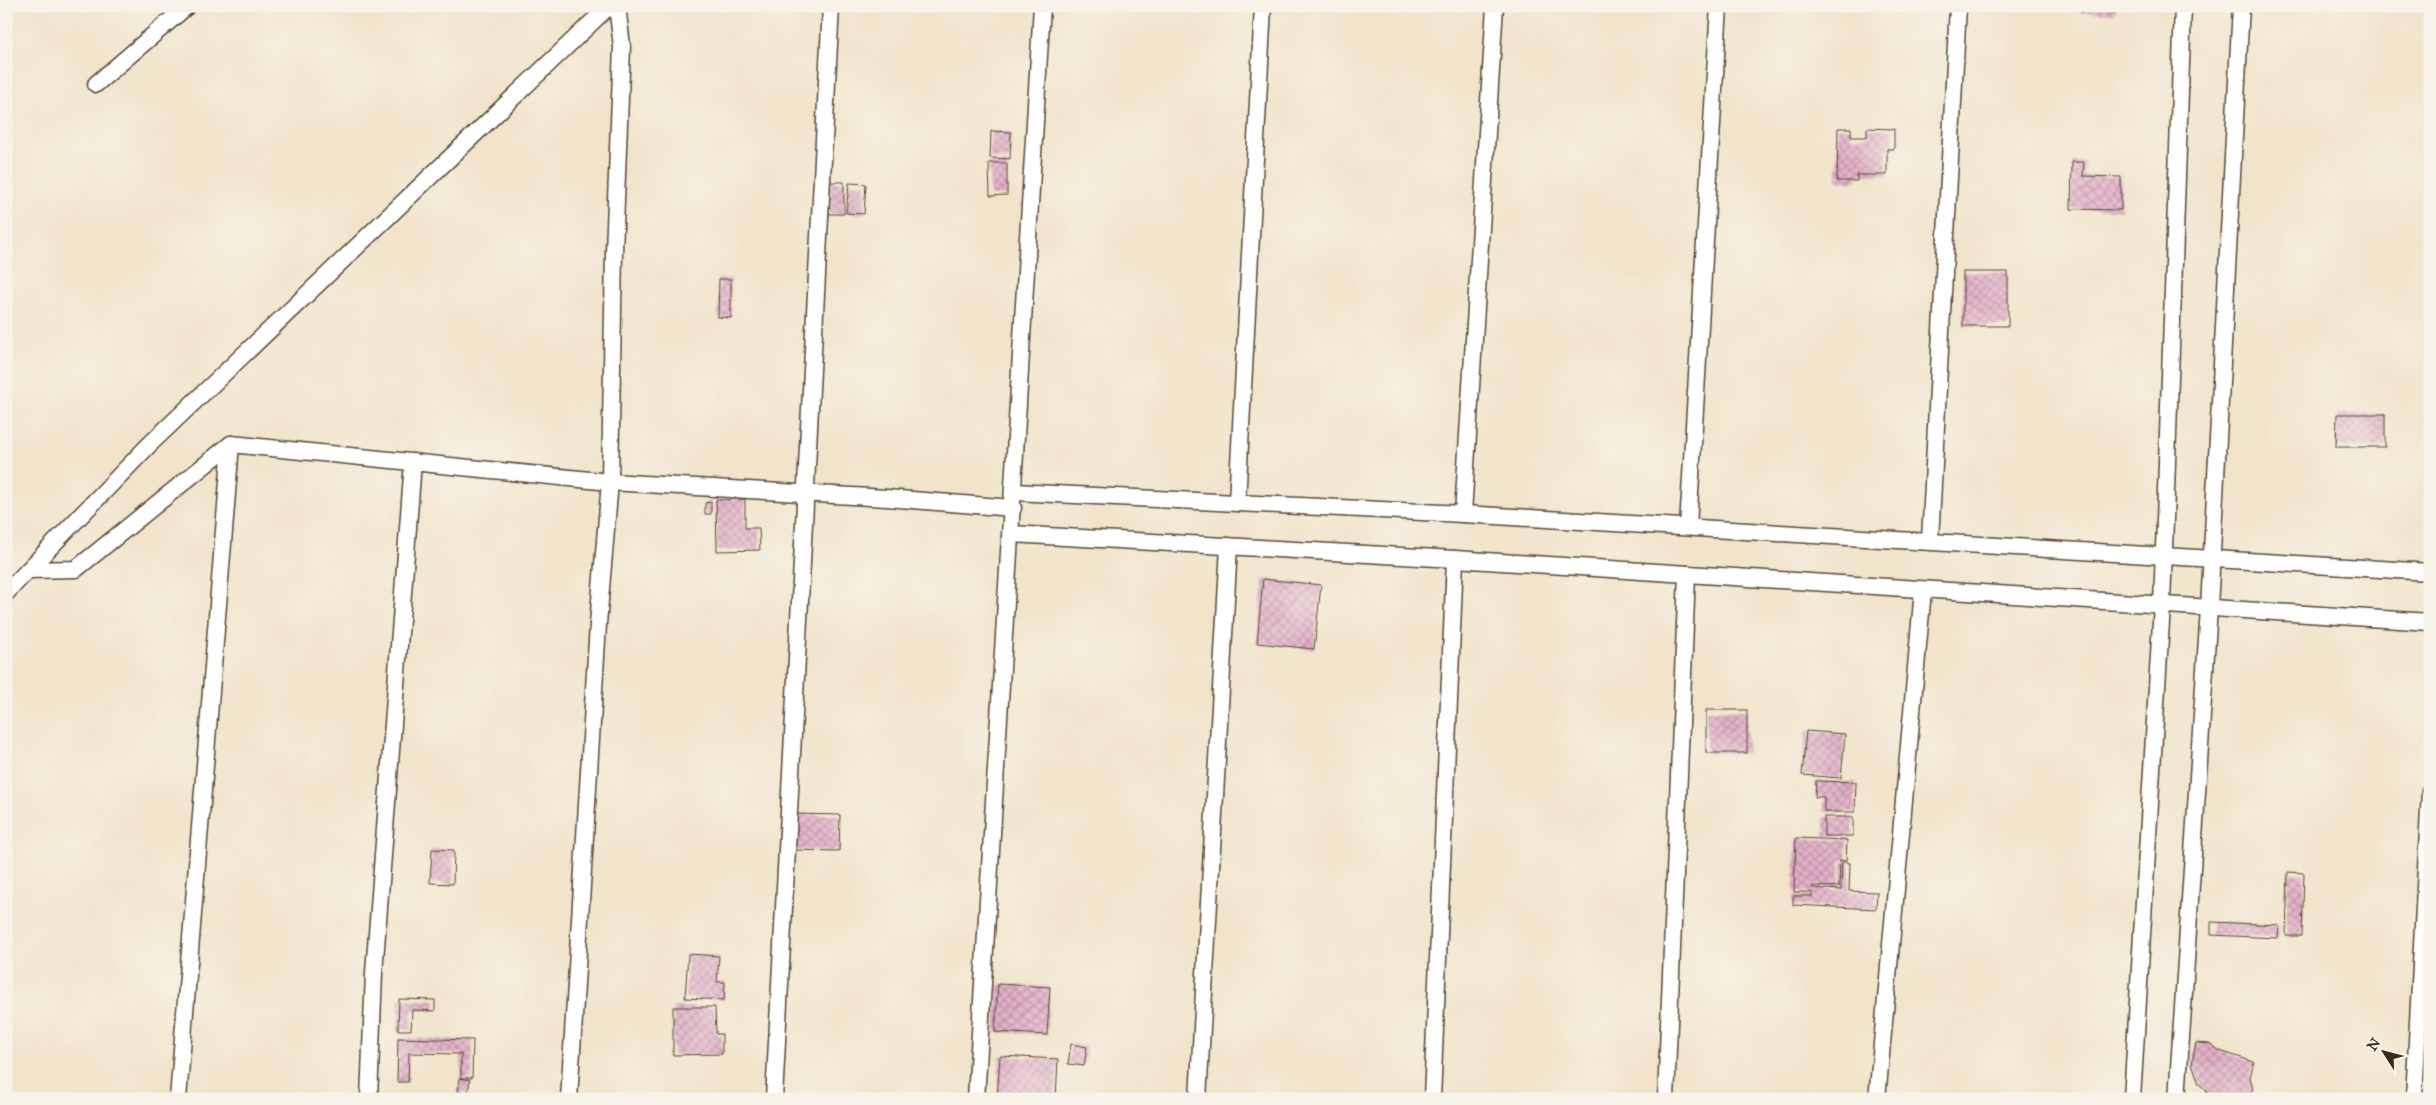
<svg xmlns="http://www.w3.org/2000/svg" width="2436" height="1105" viewBox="0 0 2436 1105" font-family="'IM FELL Great Primer',serif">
<defs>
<pattern id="building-cross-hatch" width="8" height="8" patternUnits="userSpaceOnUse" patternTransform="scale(1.25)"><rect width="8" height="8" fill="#e3b0c9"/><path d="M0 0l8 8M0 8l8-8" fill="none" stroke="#b98fa3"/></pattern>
</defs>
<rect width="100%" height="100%" fill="#f7f3e8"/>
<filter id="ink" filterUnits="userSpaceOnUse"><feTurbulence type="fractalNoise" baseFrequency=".02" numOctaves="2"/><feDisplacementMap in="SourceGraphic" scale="10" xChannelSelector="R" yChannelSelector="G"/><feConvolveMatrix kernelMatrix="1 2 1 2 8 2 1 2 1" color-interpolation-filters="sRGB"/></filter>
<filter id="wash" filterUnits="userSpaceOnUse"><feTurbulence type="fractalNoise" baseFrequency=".0096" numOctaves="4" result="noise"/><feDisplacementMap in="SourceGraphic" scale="20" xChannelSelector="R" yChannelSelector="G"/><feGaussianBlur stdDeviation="1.12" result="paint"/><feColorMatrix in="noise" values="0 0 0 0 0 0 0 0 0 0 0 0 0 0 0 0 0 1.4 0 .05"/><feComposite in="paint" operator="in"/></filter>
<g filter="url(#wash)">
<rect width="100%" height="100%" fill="#f1e4ca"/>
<g id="blocks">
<g fill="url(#building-cross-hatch)">
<polygon points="2081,6 2116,6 2116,13 2080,12"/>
<polygon points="1838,128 1851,128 1851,137 1867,137 1867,128 1894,129 1894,149 1887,149 1887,175 1857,175 1857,181 1837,181"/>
<polygon points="991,131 1011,132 1010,159 990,158"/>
<polygon points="2072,162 2084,162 2083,176 2121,177 2121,210 2071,209"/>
<polygon points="989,163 1007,163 1007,195 990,196"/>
<polygon points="830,182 844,182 844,214 829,214"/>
<polygon points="849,183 866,184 864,214 846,213"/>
<rect x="1963" y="272" width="45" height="54"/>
<polygon points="719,279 731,279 731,318 718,317"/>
<polygon points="2337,414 2385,414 2385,447 2336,447"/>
<polygon points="745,499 745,528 759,528 760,550 717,551 716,500"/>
<polygon points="711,502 711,514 705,514 705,503"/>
<polygon points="1263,579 1321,585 1314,649 1257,643"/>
<rect x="1706" y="710" width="41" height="43"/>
<polygon points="1806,731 1845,734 1841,778 1802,775"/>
<polygon points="1816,781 1856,782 1855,812 1824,812 1824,797 1815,797"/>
<polygon points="795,814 840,815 839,851 794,850"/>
<rect x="1824" y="817" width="29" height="19"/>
<polygon points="1796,838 1847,840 1846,861 1840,860 1839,887 1812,886 1812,888 1841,890 1842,862 1850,863 1849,891 1877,892 1876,909 1793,905 1793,896 1812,896 1812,892 1794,892"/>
<polygon points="432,849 454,850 453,884 430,883"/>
<polygon points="2288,872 2304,873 2302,936 2286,936"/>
<polygon points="2211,922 2279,925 2278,938 2211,935"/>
<polygon points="688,954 719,956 717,982 725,982 724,1000 685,998"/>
<polygon points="998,984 1050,987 1047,1035 995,1032"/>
<polygon points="399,999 435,1000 435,1011 412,1010 411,1030 398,1030"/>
<polygon points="673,1007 715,1007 716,1034 722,1034 722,1054 673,1055"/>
<polygon points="398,1038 473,1040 472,1078 461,1078 461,1054 409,1053 408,1082 397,1082"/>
<polygon points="2196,1043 2210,1044 2220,1051 2254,1062 2250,1077 2253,1089 2246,1099 2204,1099 2207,1091 2199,1084 2192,1063"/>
<polygon points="1071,1044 1087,1047 1084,1066 1068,1064"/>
<polygon points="1000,1056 1058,1059 1056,1099 997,1099"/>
<polygon points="460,1078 470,1080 468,1093 458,1092"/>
</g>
</g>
</g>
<g filter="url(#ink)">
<use href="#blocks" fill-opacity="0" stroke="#564638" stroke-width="1"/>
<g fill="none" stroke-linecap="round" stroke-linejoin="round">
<g stroke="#564638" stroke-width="19">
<g id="street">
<polyline points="96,84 187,6"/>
<polyline points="1014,492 1463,514 2430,572"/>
<polyline points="1237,503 1263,6"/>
<polyline points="1463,514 1495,6"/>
<polyline points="1688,527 1719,6"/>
<polyline points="1011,534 1455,559 2430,622"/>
<polyline points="1930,541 1958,6"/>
<polyline points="28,570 76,569 231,444 610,482 887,498 1013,508"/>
<polyline points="6,593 149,445 609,6"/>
<polyline points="178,1099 231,444"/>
<polyline points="369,1099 374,973 413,462"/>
<polyline points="569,1099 598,624 610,482 614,252 622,46 617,6"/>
<polyline points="774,1099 831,6"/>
<polyline points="976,1099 1042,6"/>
<polyline points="1198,1099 1229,546"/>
<polyline points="1432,1099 1455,559"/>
<polyline points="1666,1099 1687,574"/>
<polyline points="1877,1099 1923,590"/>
<polyline points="2132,1099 2162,605 2183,6"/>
<polyline points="2177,1099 2209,608 2241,6"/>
<polyline points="2414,1099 2430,791"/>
</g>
</g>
<use href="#street" stroke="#fff" stroke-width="16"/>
</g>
</g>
<rect width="2436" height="1105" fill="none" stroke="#f7f3e8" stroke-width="25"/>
<g transform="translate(2384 1052) rotate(306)" stroke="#f7f3e8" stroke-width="4" paint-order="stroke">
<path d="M0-4L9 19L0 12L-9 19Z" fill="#3b2a1e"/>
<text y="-8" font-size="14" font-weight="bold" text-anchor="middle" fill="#3b2a1e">N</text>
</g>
</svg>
